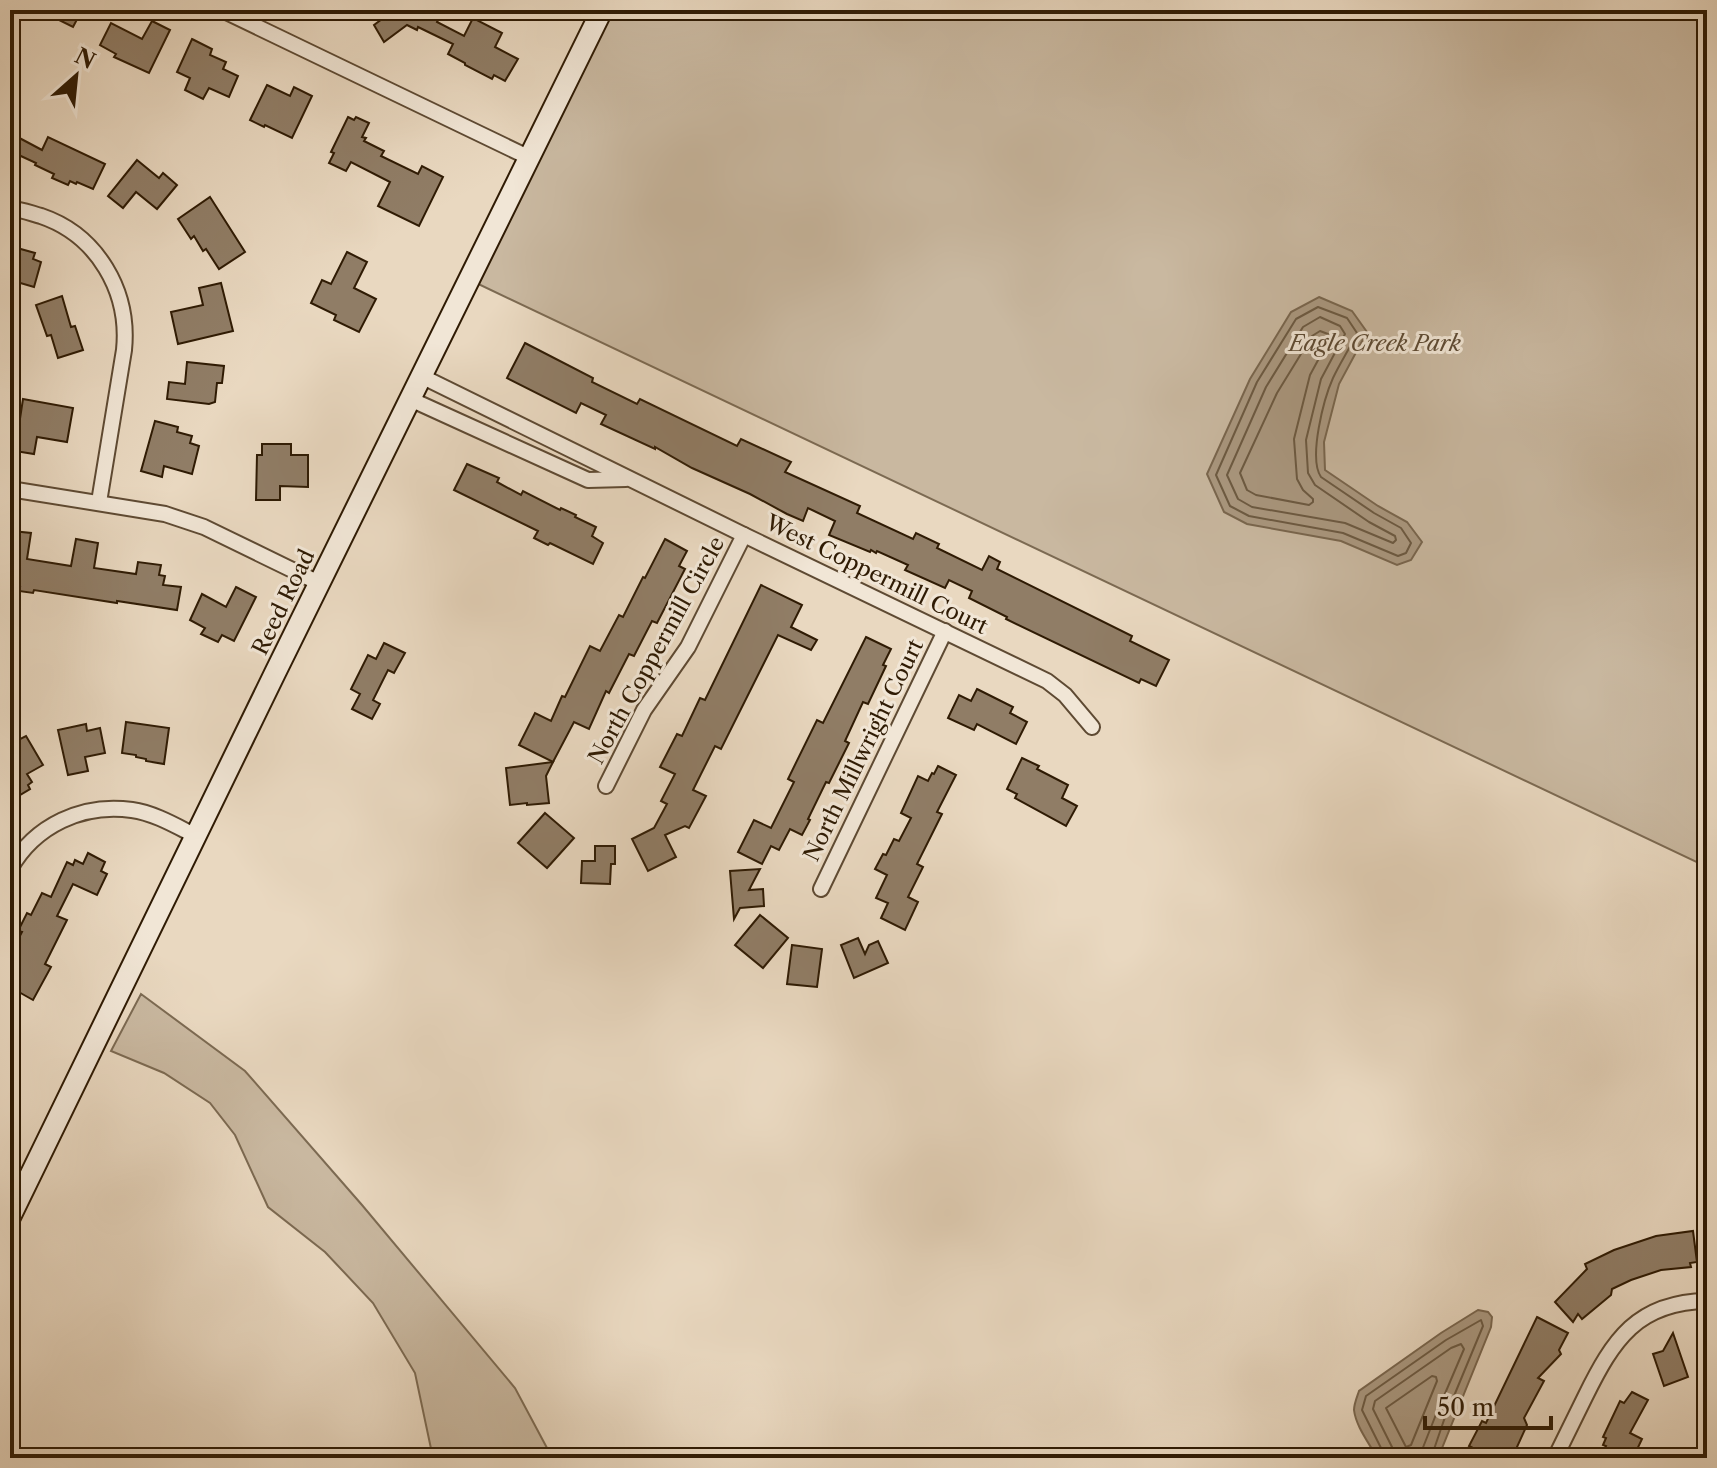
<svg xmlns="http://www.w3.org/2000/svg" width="1717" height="1468" viewBox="0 0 1717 1468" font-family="'Libre Caslon Text',serif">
<rect width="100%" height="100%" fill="#e9d8c0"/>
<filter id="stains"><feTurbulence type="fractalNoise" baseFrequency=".0025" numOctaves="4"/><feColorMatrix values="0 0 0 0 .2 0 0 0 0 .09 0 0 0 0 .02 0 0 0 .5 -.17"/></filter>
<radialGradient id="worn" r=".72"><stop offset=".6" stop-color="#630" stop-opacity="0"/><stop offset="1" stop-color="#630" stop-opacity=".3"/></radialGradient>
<g fill="#c9b8a0" stroke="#7c6a52" stroke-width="2">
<polygon points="606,10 1707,10 1707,867 472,281"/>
<polygon points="141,994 245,1071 362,1205 515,1388 547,1448 546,1458 433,1458 415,1373 373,1303 325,1252 268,1207 235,1135 210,1103 164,1073 111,1051"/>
</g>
<g fill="#aa9880" stroke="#79664e" stroke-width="2">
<polygon points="1319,297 1352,311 1367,332 1339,384 1324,442 1325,470 1378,506 1407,522 1422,542 1411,560 1397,565 1341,541 1247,524 1224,512 1207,474 1250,379 1291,312"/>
<path d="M1478,1310L1488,1312L1492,1317L1491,1327L1438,1458H1377C1370,1444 1356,1427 1354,1410C1354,1404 1357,1397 1359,1391L1441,1333Z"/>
</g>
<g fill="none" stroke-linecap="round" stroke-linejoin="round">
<g stroke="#6c5a42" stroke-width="2">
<path d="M1318,307L1347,318L1357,333C1350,348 1340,363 1333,378C1324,398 1308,458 1321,477L1374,513L1401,528L1411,543L1406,553L1398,556L1343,533L1249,516L1230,506L1216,475L1257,382L1296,319Z"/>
<polygon points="1320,317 1340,326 1345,334 1321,379 1306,440 1308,473 1315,485 1369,522 1395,536 1396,540 1393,543 1345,523 1252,507 1238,499 1227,475 1266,387 1303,327"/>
<polygon points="1320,331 1328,334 1330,338 1310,375 1294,439 1297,479 1303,490 1313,499 1313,502 1309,505 1256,495 1247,490 1240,473 1277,393 1312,336"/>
<polygon points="1432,1376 1436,1377 1437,1381 1411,1445 1406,1447 1386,1408"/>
<polyline points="1384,1458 1383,1452 1362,1410 1366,1396 1446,1340 1481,1320 1483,1326 1444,1420 1431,1458"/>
<polyline points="1394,1458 1392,1447 1373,1409 1375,1401 1451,1348 1461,1344 1464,1349 1435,1417 1422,1450 1421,1458"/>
</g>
</g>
<g fill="#907d66" stroke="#2f1b04" stroke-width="2">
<polygon points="39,10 82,10 73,27"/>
<polygon points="389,10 442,10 437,22 464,36 473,18 502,33 495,47 518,59 505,81 494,75 492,79 465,65 465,63 448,54 453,44 418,27 417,30 407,25 384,42 374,25 386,16"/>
<polygon points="152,21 170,30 149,73 114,57 116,54 100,45 111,23 142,39"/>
<polygon points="192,39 212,49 210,55 226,62 223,69 238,76 229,97 209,88 203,99 185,90 190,78 177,72"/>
<polygon points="267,85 290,96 294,87 312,96 292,138 265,125 264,127 250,120"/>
<polygon points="348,117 354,120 356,117 369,123 362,137 366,138 364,141 384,151 381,156 418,174 422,166 443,177 419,226 378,206 390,182 351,162 346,171 329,163 334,153 331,152"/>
<polygon points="10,133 42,150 48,137 105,164 93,189 77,182 76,184 70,181 68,185 52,178 54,174 35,165 36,163 10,151"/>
<polygon points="137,160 159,178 163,173 177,185 157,209 136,192 123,208 108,196"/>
<polygon points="210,197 245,252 219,269 206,249 203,251 194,236 191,239 178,219"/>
<polygon points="10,246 35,253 33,259 41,262 34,287 10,280"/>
<polygon points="347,252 367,262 354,288 376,299 359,332 334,320 336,315 311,303 322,280 331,284"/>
<polygon points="221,283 233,331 178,344 171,312 203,305 199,288"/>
<polygon points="62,296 71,327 75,326 83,350 58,358 51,335 47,336 36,305"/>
<polygon points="525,343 593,378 592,382 637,404 640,399 737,446 741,439 791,462 785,472 860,506 857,513 913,539 916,533 939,544 937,548 982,570 989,556 1000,562 997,569 1132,636 1130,641 1169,660 1156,686 1141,679 1139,683 1006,619 1007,617 969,598 972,591 949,580 945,588 905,570 908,565 877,551 876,553 871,550 870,552 829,535 835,521 808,508 803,521 787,514 750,494 692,468 655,447 655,449 601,424 606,415 581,403 576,413 507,378"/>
<polygon points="187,362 224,366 222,383 217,383 215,402 209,404 167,399 169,382 185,384"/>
<polygon points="23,399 73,408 67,442 37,437 34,454 15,451"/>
<polygon points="155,421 178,427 177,432 192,436 190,443 199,446 192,474 164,466 162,477 141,471"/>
<polygon points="262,444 291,444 291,455 308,455 308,487 280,486 280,500 256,500 257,455 262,455"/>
<polygon points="467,464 499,478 497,482 521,495 523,491 560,510 561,508 576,515 575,517 596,527 592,536 603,543 593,564 550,543 548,545 534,538 538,531 454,490"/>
<polygon points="12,531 31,533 27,559 71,566 76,539 98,543 94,568 136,574 138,562 161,565 159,575 165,576 163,585 181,587 177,610 117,601 117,603 34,590 33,593 19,591 20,587 10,586 10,547"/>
<polygon points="665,539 687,551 679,566 685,569 657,623 652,621 634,656 629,654 609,693 606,691 589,729 574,722 553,762 519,745 535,713 551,721 562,696 565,697 590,646 600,651 619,615 623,617 643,577 645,578"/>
<polygon points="761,585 802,605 791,627 817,640 811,650 778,635 721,749 715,746 693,790 706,796 689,828 685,826 665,835 676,857 648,871 632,839 654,828 667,804 661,801 675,774 660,767 677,734 682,736 700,698 705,700"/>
<polygon points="236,587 256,597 234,641 222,635 218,642 201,634 205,628 190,620 202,594 226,607"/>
<polygon points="866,637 891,649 883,665 886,666 868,704 863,702 845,741 849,743 829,783 826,782 808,819 810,820 802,835 790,829 779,850 771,846 762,864 738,852 754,820 771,828 794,782 788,779 817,720 823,723"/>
<polygon points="384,643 405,653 394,673 388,670 373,700 380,704 372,719 352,709 360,694 351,689 368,655 376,659"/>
<polygon points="977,689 1013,707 1010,713 1027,722 1016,744 977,724 974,730 948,718 959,695 971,701"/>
<polygon points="126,722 169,728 164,764 146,761 146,759 136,757 136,755 122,753"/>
<polygon points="86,724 87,731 100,728 105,753 85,757 88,771 68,775 58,730"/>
<polygon points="26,736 43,765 27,774 32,782 28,785 30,789 10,801 10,744"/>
<polygon points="1022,758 1039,766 1037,769 1068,785 1062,798 1077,806 1066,826 1015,798 1017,794 1007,789"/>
<polygon points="553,762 546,776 549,803 527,805 527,803 510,805 506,768"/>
<polygon points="938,766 956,775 937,812 942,814 917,864 923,867 908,897 918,902 905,930 881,918 888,903 876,898 887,875 875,869 883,854 886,855 894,839 899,841 911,818 901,813 918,776 928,781 932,773 934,774"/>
<polygon points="545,813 574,838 547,868 518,843"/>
<polygon points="595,846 615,846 615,864 611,864 610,884 581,883 582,861 595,861"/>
<polygon points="88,853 105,862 101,871 107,874 97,895 73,884 57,916 67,920 45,964 51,967 33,1000 10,987 10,952 12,951 22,932 18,931 27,913 31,915 42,893 51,897 67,862 73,865 75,860 83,864"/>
<polygon points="760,869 749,890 763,889 764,906 740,908 734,919 730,871"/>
<polygon points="760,915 788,938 763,968 735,945"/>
<polygon points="858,938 865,954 869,945 878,941 888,963 854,978 841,945"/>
<polygon points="792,945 822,949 817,987 787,984"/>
<polygon points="1693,1231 1697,1262 1690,1263 1691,1267 1661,1270 1631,1280 1612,1289 1611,1295 1582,1319 1578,1314 1573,1322 1555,1302 1587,1269 1585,1264 1614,1250 1656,1236"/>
<polygon points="1537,1317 1568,1333 1559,1350 1561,1354 1538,1378 1544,1381 1524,1418 1527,1425 1512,1458 1468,1458 1473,1448 1469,1446 1482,1421 1486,1423"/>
<polygon points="1673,1333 1688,1377 1664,1386 1653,1354 1663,1351"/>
<polygon points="1632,1392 1648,1400 1630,1433 1642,1439 1633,1458 1615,1458 1607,1454 1608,1452 1604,1450 1606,1446 1603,1445 1606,1438 1603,1437 1620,1401 1624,1403"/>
</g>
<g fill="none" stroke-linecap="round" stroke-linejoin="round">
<g stroke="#5e4a33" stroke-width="18">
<g id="minor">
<polyline points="222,10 530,158"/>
<path d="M10,209C21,209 30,213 41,216C97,235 130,291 124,350L99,502"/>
<polyline points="421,376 744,535 1047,681 1065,695 1092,727"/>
<polyline points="410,399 588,480 626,479"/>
<polyline points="10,489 165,514 204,527 319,583"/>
<polyline points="606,786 644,710 688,647 744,535"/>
<path d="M10,869C35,825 83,803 132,810C154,813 176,826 196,836"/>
<polyline points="821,889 945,631"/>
<path d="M1555,1458C1565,1438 1575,1417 1585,1397C1613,1340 1637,1302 1707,1301"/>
</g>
</g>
<g stroke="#2f1b04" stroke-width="24">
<polyline id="secondary" points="10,1217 275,673 602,10"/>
</g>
<use href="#minor" stroke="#f1e6d6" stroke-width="14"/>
<use href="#secondary" stroke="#f1e6d6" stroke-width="20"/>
</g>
<g text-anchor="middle" stroke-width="6" stroke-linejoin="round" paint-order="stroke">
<g font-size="22" font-style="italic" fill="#5d4a33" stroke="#f1e6d6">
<text x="1375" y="351">Eagle Creek Park</text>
</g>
<g font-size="22" fill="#2f1b04" stroke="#f1e6d6">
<text transform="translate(877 574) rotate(26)" y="8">West Coppermill Court</text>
<text transform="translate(283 602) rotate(-64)" y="8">Reed Road</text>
<text transform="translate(656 650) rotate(-61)" y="8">North Coppermill Circle</text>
<text transform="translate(863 750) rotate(-64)" y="8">North Millwright Court</text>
</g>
</g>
<rect width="1717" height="1468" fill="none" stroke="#e9d8c0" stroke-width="40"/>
<rect x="12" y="12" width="1693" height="1444" fill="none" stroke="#2f1b04" stroke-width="4"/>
<rect x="20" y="20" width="1677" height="1428" fill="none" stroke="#2f1b04" stroke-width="2"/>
<g transform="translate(76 76) rotate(27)" stroke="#f1e6d6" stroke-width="6" paint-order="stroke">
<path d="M0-6L14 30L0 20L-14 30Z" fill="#2f1b04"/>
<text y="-12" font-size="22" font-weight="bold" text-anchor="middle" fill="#2f1b04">N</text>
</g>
<path d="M1425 1416v12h126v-12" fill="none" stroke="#2f1b04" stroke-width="4"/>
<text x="1437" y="1416" font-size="24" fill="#2f1b04" stroke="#f1e6d6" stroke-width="6" paint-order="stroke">50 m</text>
<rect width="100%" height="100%" filter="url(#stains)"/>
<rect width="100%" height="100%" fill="url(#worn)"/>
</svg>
